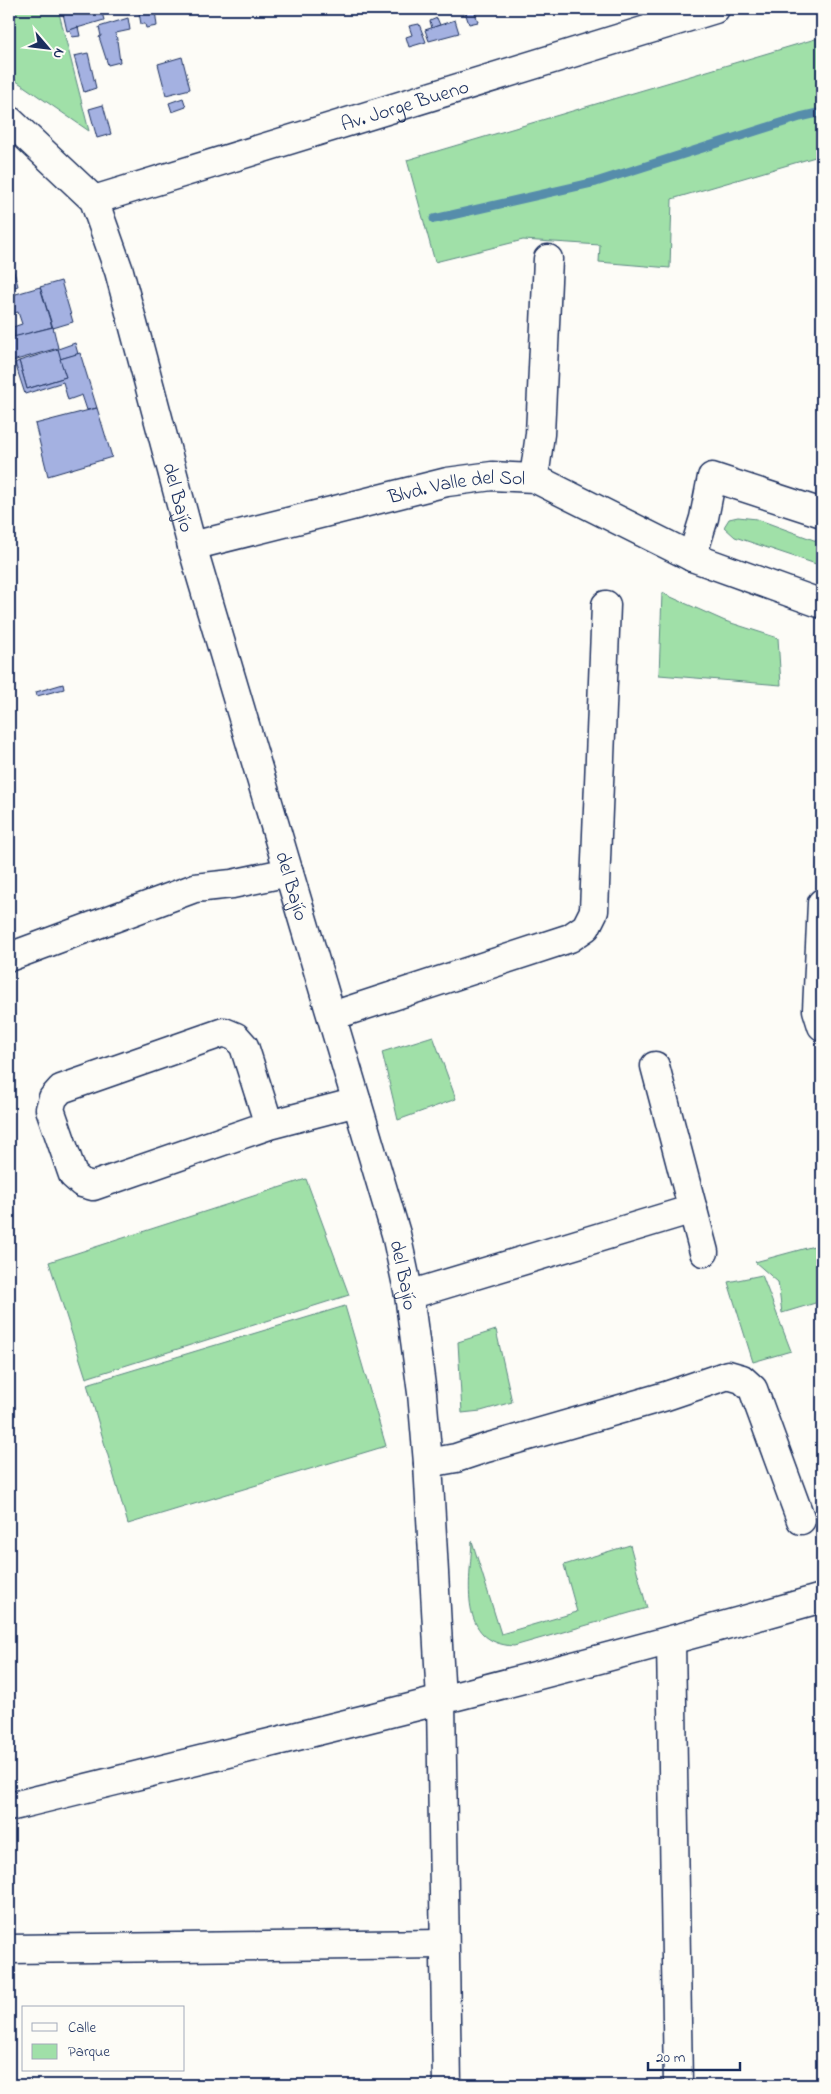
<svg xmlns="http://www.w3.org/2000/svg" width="831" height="2094" viewBox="0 0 831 2094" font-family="'Indie Flower',sans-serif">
<rect width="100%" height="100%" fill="#fdfcf7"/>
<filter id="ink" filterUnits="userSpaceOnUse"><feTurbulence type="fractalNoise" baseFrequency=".02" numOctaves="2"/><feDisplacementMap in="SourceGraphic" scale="10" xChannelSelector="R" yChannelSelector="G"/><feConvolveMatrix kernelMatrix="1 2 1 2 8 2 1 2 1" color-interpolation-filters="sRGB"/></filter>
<g filter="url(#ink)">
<g fill="#a0e0a8" stroke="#5e8883">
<polygon points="9,9 58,9 89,131 9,76"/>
<polygon points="822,37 822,155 672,199 670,268 599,262 600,245 523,240 435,262 407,160"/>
<polygon points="738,517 757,519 822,543 822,566 735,537 724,527 729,519"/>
<polygon points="662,593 725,621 778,638 781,685 659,675"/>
<polygon points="433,1036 456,1099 398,1120 382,1052"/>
<polygon points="306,1179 349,1295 86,1378 49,1262"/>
<polygon points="814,1246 822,1266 822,1301 782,1313 778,1282 755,1262"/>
<polygon points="762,1275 791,1351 753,1362 728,1282"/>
<polygon points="345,1306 386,1446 128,1524 87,1384"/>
<polygon points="496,1330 512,1402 481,1411 462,1413 458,1342"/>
<path d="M472,1541L501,1634L577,1612L564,1565L630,1545L647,1608L514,1646C457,1643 470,1582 472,1541Z"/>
</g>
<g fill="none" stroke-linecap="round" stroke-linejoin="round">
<polyline stroke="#578dab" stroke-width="9" points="434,219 596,182 800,117 822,112"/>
</g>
<g fill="#a4b1e1" stroke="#1b2f5e">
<polygon points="62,9 101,9 104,20 67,31"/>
<polygon points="464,9 474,9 478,22 469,24"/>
<polygon points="155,10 157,26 146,28 145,24 141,24 139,13"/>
<polygon points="128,18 130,30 116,33 120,62 108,65 99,37 101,36 99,27"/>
<polygon points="437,18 440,25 432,28 430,21"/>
<polygon points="455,20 459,33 429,41 425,30"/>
<polygon points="419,24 426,42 409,47 406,37 412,35 409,26"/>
<polygon points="78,27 80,36 72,37 70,30"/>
<polygon points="88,53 96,88 84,92 74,56"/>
<polygon points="182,57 190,89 166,95 158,64"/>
<polygon points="183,98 186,107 172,112 169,103"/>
<polygon points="103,105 111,134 97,138 89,109"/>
<polygon points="9,254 18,286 9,289"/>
<polygon points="61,281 73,322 53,328 40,287"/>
<polygon points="40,287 52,327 15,337 13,327 22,324 18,312 9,314 9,296"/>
<polygon points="53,327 58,348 9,362 9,338"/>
<polygon points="75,343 78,354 60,359 58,349"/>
<polygon points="58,349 66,377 27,389 19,361"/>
<polygon points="80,353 97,408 87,410 82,395 68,400 63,382 25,394 15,363 19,361 27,389 66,377 60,359"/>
<polygon points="97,408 112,457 48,476 35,424"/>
<polygon points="63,684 64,689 37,696 36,692"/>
</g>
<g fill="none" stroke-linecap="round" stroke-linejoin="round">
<g stroke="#1b2f5e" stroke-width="31">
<g id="minor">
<path id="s1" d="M9,120L94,200L119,271L192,546L396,1234L409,1295L422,1393L428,1463L441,1700L447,2085"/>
<path id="s2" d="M94,200L715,9"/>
<polyline points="534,478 540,434 548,259"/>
<path id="s3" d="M192,546L447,482L492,476L534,478L692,557L822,604"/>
<polyline points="692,557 704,518 712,477 822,513"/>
<polyline points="822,903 817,1010 822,1026"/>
<polyline points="12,956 195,888 232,884 289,872"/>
<polyline points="332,1016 570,938 586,927 594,911 606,605"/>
<polyline points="655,1066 704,1252"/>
<polyline points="269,1125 244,1046 236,1037 224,1032 61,1089 53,1098 50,1109 73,1175 82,1183 93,1186 269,1125 357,1102"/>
<polyline points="409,1295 693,1209"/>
<polyline points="428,1463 456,1458 486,1448 666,1396 728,1375 742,1379 753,1389 801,1520"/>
<polyline points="671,1641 678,2085"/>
<path d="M9,1807C281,1740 553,1675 822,1598"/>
<polyline points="9,1949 444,1944"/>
</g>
</g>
<use href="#minor" stroke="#fdfcf7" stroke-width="28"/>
</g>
</g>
<g text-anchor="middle" stroke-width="4" stroke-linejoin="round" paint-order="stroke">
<g font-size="20" fill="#1b2f5e" stroke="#fdfcf7">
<text dy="7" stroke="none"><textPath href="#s2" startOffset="325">Av. Jorge Bueno</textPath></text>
<text dy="7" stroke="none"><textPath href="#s3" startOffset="272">Blvd. Valle del Sol</textPath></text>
<text dy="7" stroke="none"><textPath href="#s1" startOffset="426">del Bajío</textPath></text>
<text dy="7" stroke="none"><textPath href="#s1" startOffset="831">del Bajío</textPath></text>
<text dy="7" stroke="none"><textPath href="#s1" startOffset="1236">del Bajío</textPath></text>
</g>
</g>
<rect width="831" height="2094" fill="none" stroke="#fdfcf7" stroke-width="30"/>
<rect x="15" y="15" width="801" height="2064" fill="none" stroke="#1b2f5e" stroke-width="2" filter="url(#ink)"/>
<rect x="22" y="2006" width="162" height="65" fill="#fdfcf7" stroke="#a3aaba"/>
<rect x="32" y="2023" width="25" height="8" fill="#fdfcf7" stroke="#a3aaba"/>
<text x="68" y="2032" font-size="15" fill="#1b2f5e">Calle</text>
<rect x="32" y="2044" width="25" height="15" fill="#a0e0a8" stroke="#a3aaba"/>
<text x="68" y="2056" font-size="15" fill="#1b2f5e">Parque</text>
<g transform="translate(48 48) rotate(118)" stroke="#fdfcf7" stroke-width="4" paint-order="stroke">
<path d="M0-4L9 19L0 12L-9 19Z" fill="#1b2f5e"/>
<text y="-8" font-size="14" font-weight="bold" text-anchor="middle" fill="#1b2f5e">N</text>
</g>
<path d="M648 2062v8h92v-8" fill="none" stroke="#1b2f5e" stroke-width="2.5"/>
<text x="656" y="2062" font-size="15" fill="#1b2f5e" stroke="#fdfcf7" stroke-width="4" paint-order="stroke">20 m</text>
</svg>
